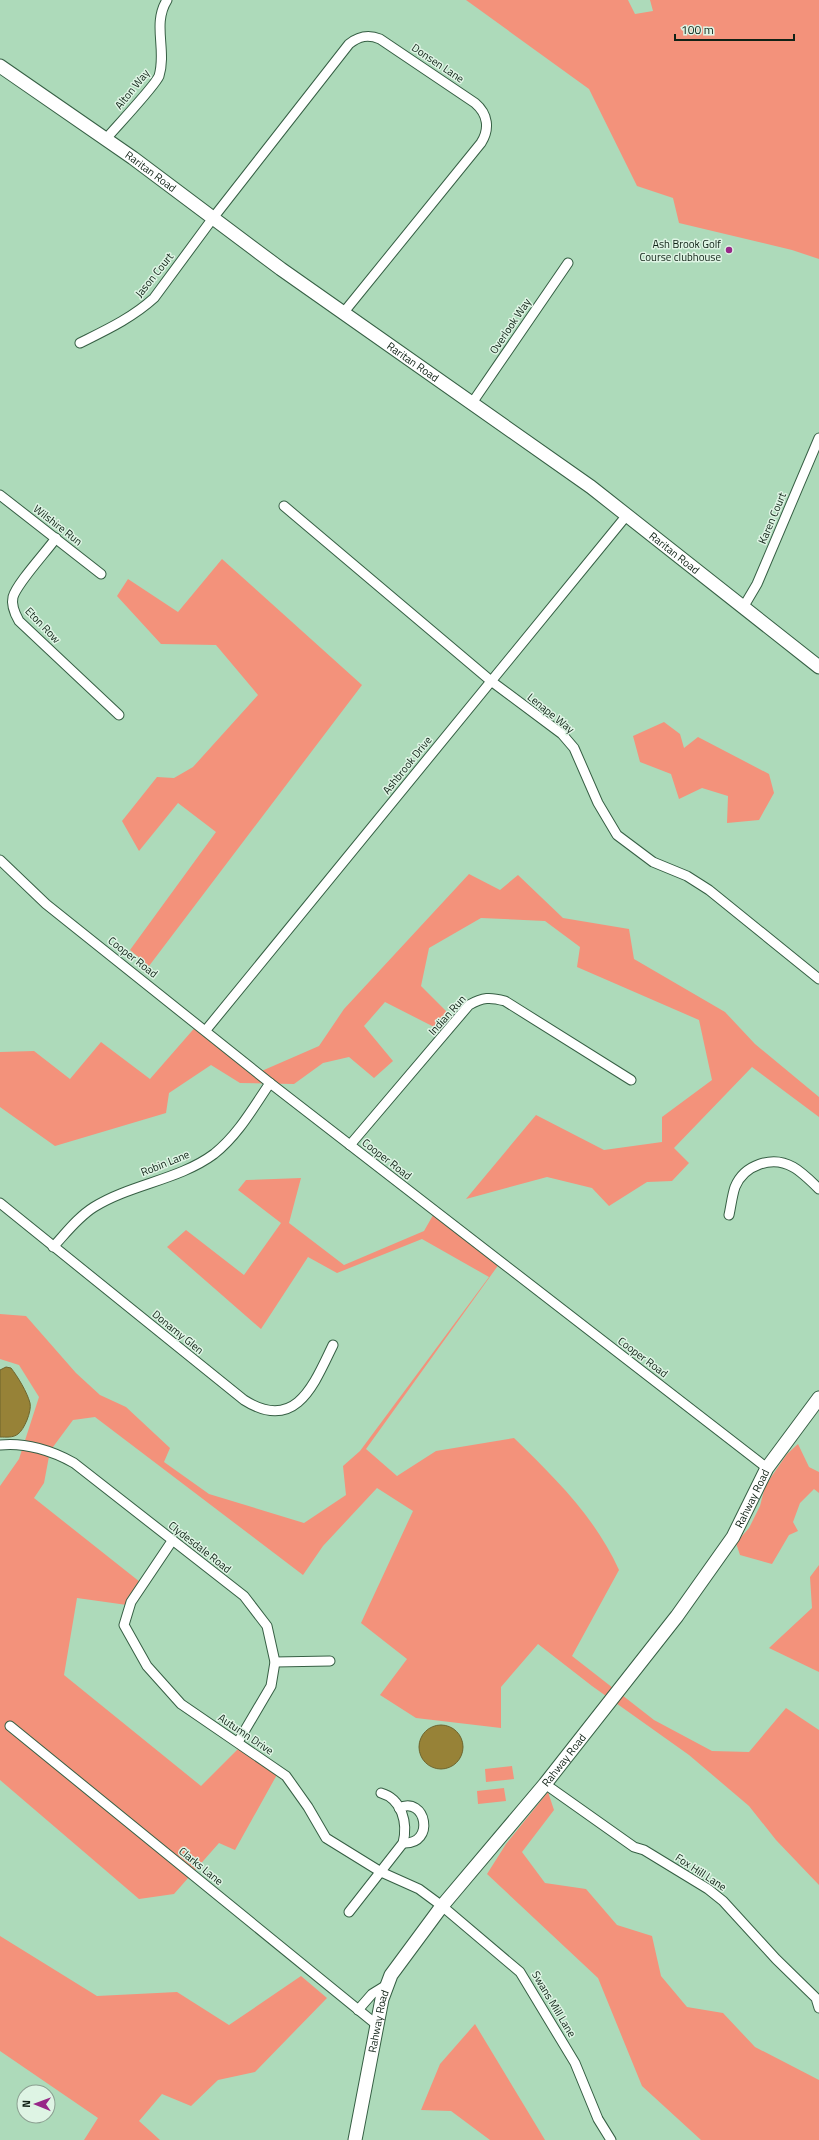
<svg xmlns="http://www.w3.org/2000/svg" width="819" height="2140" viewBox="0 0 819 2140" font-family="'Titillium Web',sans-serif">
<rect width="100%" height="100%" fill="#addaba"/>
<g fill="#f3927b">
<polygon points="466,0 628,0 635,14 653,11 650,0 819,0 819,259 792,250 679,223 673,198 637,186 589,89"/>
<polygon points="222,559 362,685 149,966 130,950 216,832 178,803 139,851 122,821 157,777 174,778 193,767 258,695 216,645 161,644 117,596 128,579 178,612"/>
<polygon points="664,722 680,734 684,748 698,737 769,774 774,793 759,820 727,823 728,796 702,788 679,799 671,774 640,762 633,736"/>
<polygon points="469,874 500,890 518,875 563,918 629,929 634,959 725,1012 755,1044 819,1097 819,1117 752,1067 674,1148 689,1163 672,1181 647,1182 609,1206 592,1188 547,1177 466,1199 536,1115 604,1150 662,1142 662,1117 712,1080 699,1020 577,967 580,947 545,921 481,918 429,948 421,986 452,1017 438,1029 385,1002 364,1026 393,1061 374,1078 349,1057 323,1063 294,1084 240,1083 211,1065 169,1093 166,1113 55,1146 0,1107 0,1052 34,1051 70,1079 101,1042 150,1079 198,1024 257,1073 319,1046 344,1009"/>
<path d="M301,1178L289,1223L344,1265L424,1231L436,1210L502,1260L366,1449L397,1476L436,1451L514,1438C555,1478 595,1517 619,1570L572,1656L654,1720L712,1751L749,1752L786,1708L819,1730V1885L776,1840L749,1806L689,1755L592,1686L538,1644L501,1687V1728L416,1718L380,1695L407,1659L361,1623L413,1511L377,1488L323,1546L303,1575L95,1417L73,1420L50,1451L44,1483L34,1498L140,1582L127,1605L77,1598L64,1675L201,1786L241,1746L279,1771L235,1850L219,1843L174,1894L139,1899L0,1780V1486L19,1459L39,1397L19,1365L0,1359V1314L26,1316L76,1373L100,1395L126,1407L170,1448L164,1462L209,1494L304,1523L346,1495L343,1466L360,1451L489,1277L422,1239L337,1273L308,1257L261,1329L167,1247L186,1230L244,1275L281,1223L238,1190L246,1180Z"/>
<polygon points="798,1444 809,1467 819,1472 819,1493 814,1489 800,1503 793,1522 798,1531 789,1535 772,1564 740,1555 736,1543 749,1528 760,1506 765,1486 787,1454"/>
<polygon points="819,1565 819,1672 769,1648 812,1608 810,1577"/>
<polygon points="512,1766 514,1779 486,1782 485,1769"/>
<polygon points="504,1788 506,1801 478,1804 477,1791"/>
<polygon points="548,1792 554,1810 522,1852 545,1883 586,1889 617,1925 652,1936 661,1976 687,2007 723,2013 755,2047 819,2080 819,2140 701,2140 642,2086 598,1978 487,1874 506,1844"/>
<polygon points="0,1936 97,1996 177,1992 229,2025 301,1976 327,1998 255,2072 218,2080 191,2106 162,2094 139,2121 160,2140 84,2140 98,2118 0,2051"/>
<polygon points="475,2024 545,2140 490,2140 451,2111 421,2110 440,2064"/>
</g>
<g fill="#978237" stroke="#6e652d">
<path d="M6,1367L11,1368C18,1377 27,1392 30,1403C32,1411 24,1430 18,1434C13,1438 6,1437 0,1437V1370Z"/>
<circle cx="441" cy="1747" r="22"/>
</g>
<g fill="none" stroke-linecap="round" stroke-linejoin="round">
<g stroke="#365f44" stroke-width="11">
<g id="street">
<path d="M105,140C115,128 155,86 159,76C167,50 152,24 167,0"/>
<path d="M80,343C106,330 132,318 154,298L213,218L349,44C359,36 368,34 380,39L475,103C488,114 490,129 481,143L344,312"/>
<polyline points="472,403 568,263"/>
<polyline points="0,495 101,574"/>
<polyline points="284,506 491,681 562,734 574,748 598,803 617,835 653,862 687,876 709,890 819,979"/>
<path d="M56,538C47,551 17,583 13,597C11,605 15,614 19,621L119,715"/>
<polyline points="744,606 757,584 819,438"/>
<polyline points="0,860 46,904 270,1083 767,1468"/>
<polyline points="206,1030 627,515"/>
<path d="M350,1145L469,1005C483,997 490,997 505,1001L631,1080"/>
<path d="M0,1203L244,1400C296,1433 314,1384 333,1345"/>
<path d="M729,1215C731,1206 732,1196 735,1187C744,1165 772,1155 793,1167C802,1172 811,1181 819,1189"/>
<path d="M53,1247C66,1233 78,1217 94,1207C131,1184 179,1180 214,1154C238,1135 253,1108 270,1083"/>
<path d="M0,1445C25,1442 53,1451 74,1463L244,1596L267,1626L275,1662L271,1686L238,1742"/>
<polyline points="172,1541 131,1602 124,1625 147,1666 181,1704 286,1776 308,1807 326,1838 381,1872 419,1889 442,1906 520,1972 575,2063 598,2119 611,2140"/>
<polyline points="275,1662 330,1661"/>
<polyline points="10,1726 377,2025"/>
<polyline points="545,1784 634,1847 644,1850 708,1889 723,1901 776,1959 816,1998 819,2008"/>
<path d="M399,1808C426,1795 436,1845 403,1843"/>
<path d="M349,1912L403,1843C408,1823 402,1799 381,1793"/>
<polyline points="358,2010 372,1994 385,1986"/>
</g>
</g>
<g stroke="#365f44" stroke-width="15">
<g id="secondary">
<path id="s1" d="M0,66L133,158L281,269L591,487L819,667"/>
<path id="s2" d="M355,2140L382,1999L391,1975L442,1906L545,1784L677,1616L733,1537L767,1468L819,1398"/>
</g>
</g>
<use href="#street" stroke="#fff" stroke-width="9"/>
<use href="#secondary" stroke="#fff" stroke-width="13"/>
</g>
<circle fill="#972888" stroke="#def4e4" stroke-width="1.5" cx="729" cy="250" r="4"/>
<g text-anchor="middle" stroke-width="3" stroke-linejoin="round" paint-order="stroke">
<g font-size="11" fill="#102216" stroke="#def4e4">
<text transform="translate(438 63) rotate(34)" y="4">Donsen Lane</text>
<text transform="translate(132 89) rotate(-51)" y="4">Alton Way</text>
<text dy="4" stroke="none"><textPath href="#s1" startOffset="184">Raritan Road</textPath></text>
<text transform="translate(154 275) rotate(-51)" y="4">Jason Court</text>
<text transform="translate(510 326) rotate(-56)" y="4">Overlook Way</text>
<text dy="4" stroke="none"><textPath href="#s1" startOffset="508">Raritan Road</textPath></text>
<text transform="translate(772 518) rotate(-67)" y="4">Karen Court</text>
<text transform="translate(58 525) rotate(38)" y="4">Wilshire Run</text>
<text dy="4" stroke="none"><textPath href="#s1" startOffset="832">Raritan Road</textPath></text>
<text transform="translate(43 625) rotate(46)" y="4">Eton Row</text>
<text transform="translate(551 713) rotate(39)" y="4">Lenape Way</text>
<text transform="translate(407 765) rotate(-51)" y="4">Ashbrook Drive</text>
<text transform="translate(133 957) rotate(38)" y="4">Cooper Road</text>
<text transform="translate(447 1015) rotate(-48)" y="4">Indian Run</text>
<text transform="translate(387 1159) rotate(38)" y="4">Cooper Road</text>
<text transform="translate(165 1163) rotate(-22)" y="4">Robin Lane</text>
<text transform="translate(178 1332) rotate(39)" y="4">Donamy Glen</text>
<text transform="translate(643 1357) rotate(37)" y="4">Cooper Road</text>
<text dy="4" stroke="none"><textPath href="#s2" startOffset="768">Rahway Road</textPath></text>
<text transform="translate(200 1547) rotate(38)" y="4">Clydesdale Road</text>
<text transform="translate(246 1734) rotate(34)" y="4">Autumn Drive</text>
<text dy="4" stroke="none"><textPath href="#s2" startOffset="445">Rahway Road</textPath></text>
<text transform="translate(201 1866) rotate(39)" y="4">Clarks Lane</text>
<text transform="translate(701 1872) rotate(33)" y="4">Fox Hill Lane</text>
<text transform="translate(554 2004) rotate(59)" y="4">Swans Mill Lane</text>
<text dy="4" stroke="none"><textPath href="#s2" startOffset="121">Rahway Road</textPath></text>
</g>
<g font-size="11" fill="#102216" stroke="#def4e4" text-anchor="end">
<text x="721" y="248">Ash Brook Golf<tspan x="721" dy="13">Course clubhouse</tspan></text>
</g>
</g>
<g transform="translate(36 2104) rotate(271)"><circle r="19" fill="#def4e4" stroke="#8ca092"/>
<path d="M0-3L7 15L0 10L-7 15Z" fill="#972888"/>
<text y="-6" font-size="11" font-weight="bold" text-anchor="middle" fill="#102216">N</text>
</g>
<path d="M675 34v6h119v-6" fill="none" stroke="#102216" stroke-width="2"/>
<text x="681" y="34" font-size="12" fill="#102216" stroke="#def4e4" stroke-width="3" paint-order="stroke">100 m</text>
</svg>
